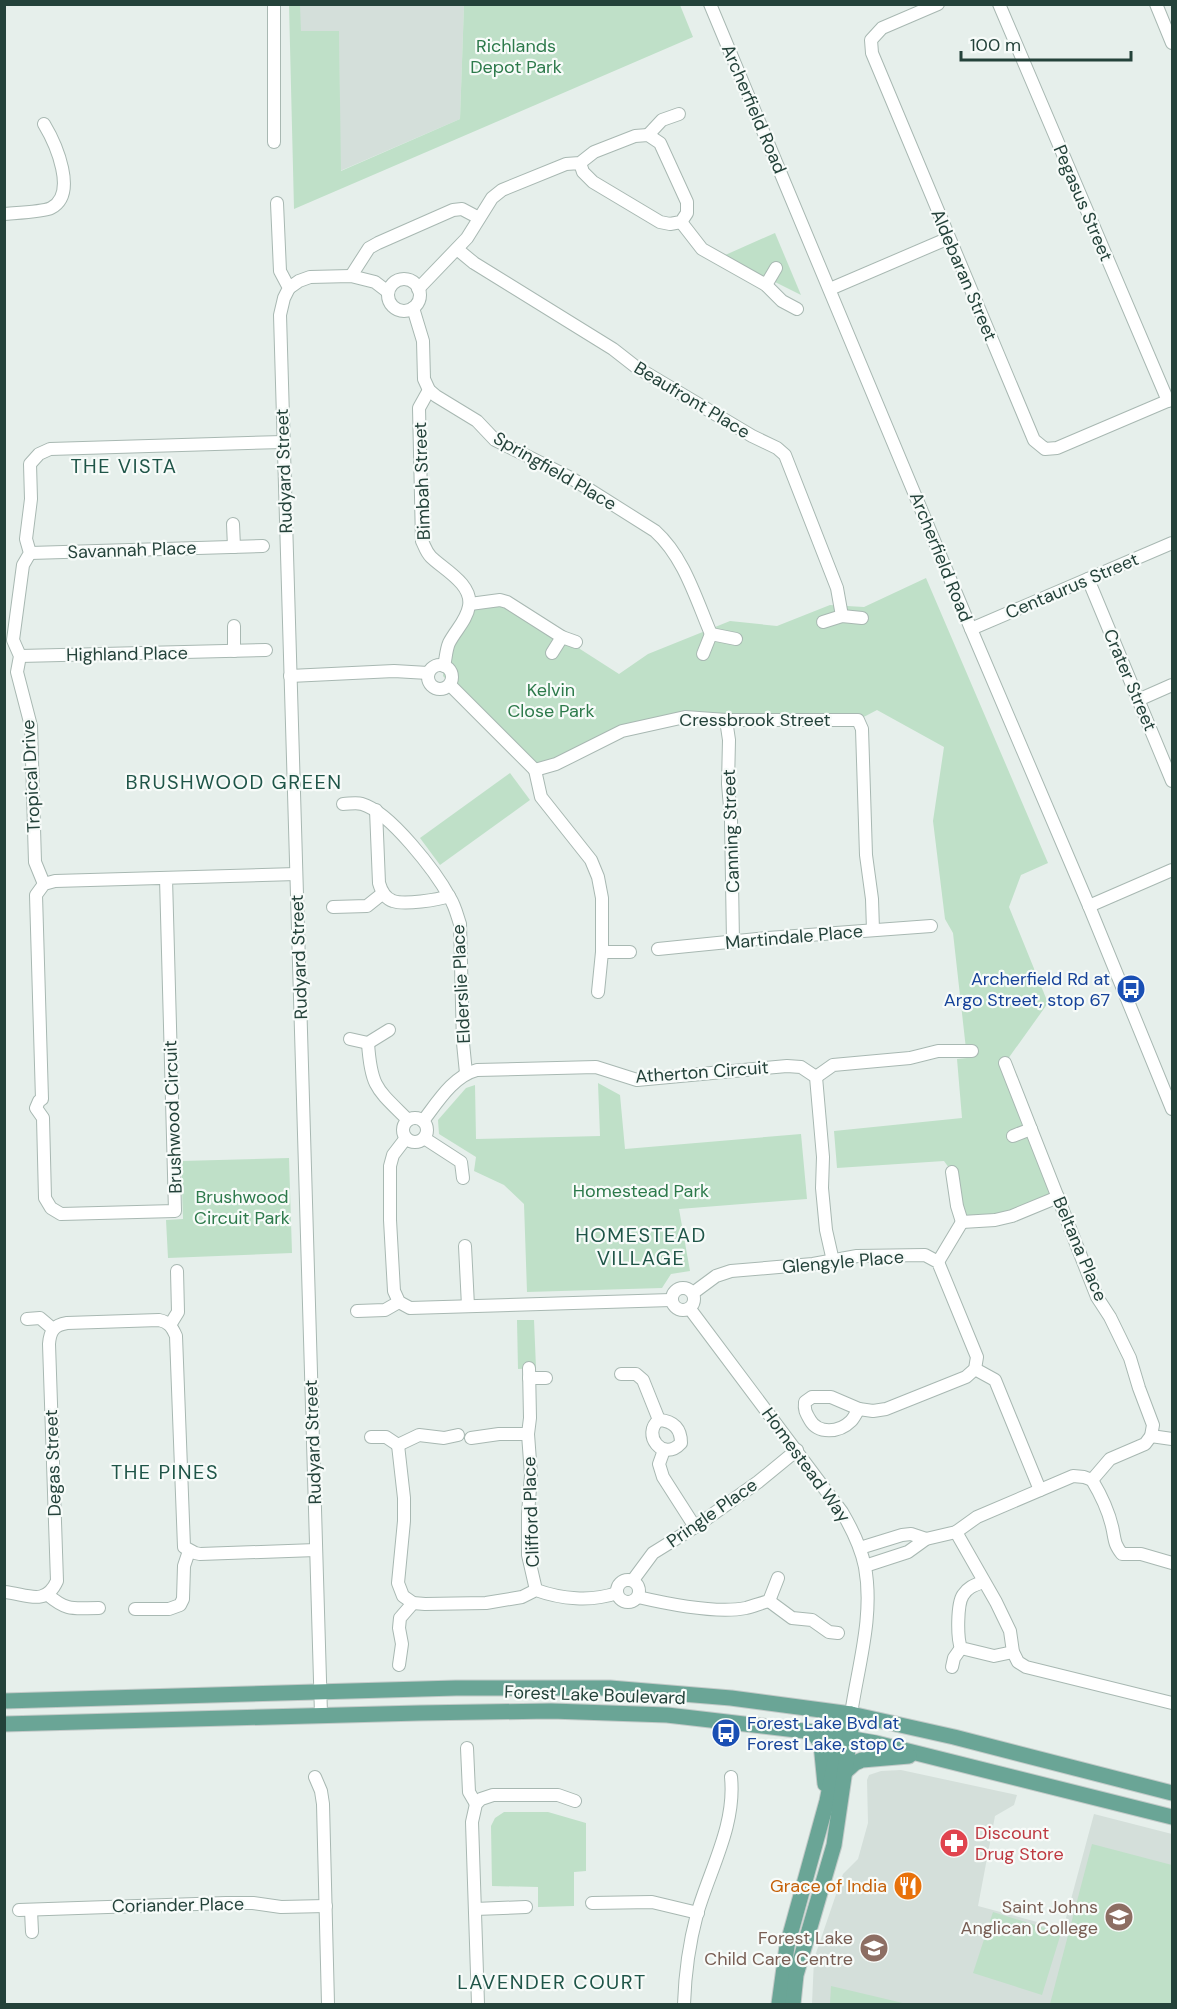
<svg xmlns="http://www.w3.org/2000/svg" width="1177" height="2009" viewBox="0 0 1177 2009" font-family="'DM Sans',sans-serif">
<rect width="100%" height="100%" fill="#e6efeb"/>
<g fill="#d4dfda">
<polygon points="300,5 464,5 460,119 340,171 339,31 300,31"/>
<polygon points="901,1770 1017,1795 1014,1805 995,1816 978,1906 1063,1929 1094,1814 1172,1834 1172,2004 812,2004 814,1959 843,1874 858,1859 868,1823 867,1780 869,1775 881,1771"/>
</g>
<g fill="#bfe0c8">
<polygon points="289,5 300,5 301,31 339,31 341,171 460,119 464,5 680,5 693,37 294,209"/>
<polygon points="775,233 801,295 723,256"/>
<polygon points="926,578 1048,863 1021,875 1009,907 1048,1003 1005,1063 1058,1197 1012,1216 962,1222 952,1172 944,1161 837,1168 834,1131 962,1118 957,1059 967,1058 953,933 945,919 933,821 944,747 877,710 858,720 704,718 622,731 535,770 443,676 444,666 470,604 500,600 576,642 580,649 619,674 648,654 730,621 777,626 830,605 864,607"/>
<polygon points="510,773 530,800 440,865 420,838"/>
<polygon points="598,1083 620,1095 625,1149 801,1134 807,1199 679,1209 690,1271 671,1274 662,1288 527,1292 524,1204 504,1185 474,1171 476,1157 439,1134 438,1120 466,1088 475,1085 476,1139 600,1136"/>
<polygon points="289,1158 292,1253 168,1258 166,1220 183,1219 181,1161"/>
<polygon points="517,1320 534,1320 536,1368 518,1369"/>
<polygon points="504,1812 548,1812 586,1823 586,1871 574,1872 574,1906 538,1907 538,1887 492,1886 491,1826 495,1818"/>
<polygon points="1092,1844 1172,1865 1172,2004 1050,2004"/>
<polygon points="993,1912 1061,1933 1042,1995 973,1973"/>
<polygon points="831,1986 907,2004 830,2004"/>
</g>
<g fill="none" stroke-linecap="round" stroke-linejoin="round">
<g stroke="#a8b8b2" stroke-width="14">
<g id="minor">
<polyline points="274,4 274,142"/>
<polyline points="710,4 971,629 1089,906 1172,1109"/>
<polyline points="938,4 882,28 871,40 872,53 1034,440 1045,449 1057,448 1172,399"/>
<polyline points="999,4 1168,401"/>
<polyline points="1156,4 1172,43"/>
<polyline points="648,135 662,120 679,114"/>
<polyline points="277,203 280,271 289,288 284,298 280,315 321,1714"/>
<path d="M4,214C14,213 43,212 51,208C78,194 56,144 44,124"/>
<polyline points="681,222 702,249 766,285 782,301 797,309"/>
<polyline points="457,249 474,263 613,349 636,367 752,436 777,448 785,455 837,588 842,616"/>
<polyline points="351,276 369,248 378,243 453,210 462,209 479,218"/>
<circle cx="404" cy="295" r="16"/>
<polyline points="766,285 776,268"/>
<polyline points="289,288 299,281 310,277 351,276 375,282 388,292"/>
<polyline points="418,289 467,238 492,198 502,190 566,164 580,163 594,152 635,136 648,135 660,143 687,202 687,213 681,222 670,224 660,222 593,182 583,172 580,163"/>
<polyline points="830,289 949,238"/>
<path d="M413,308L423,341L424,379L429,390L436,396L477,421L495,440L571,478L655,531C684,557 696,599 711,634"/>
<path d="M429,390L419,408L422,541C425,547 426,552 431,557C443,569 473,584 469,606C467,620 455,631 449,643C446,650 446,658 444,666"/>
<polyline points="233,524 234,547"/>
<polyline points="30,553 263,546"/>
<polyline points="1088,579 1172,781"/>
<polyline points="470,604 500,600 507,602 562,637 576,642"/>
<polyline points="823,622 842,616 862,618"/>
<polyline points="234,626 234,651"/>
<polyline points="971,629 1172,543"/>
<polyline points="552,653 562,637"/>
<polyline points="703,654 711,634 736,639"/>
<polyline points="20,656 266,650"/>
<circle cx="440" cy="677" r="12"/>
<polyline points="290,676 394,671 428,673"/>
<polyline points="450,685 535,770"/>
<polyline points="1138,700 1172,685"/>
<polyline points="726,720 729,740 728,784 731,819 733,942"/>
<polyline points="535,770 556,764 622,731 685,717 726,720 858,720 862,729 866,855 872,899 873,930"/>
<polyline points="535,770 541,797 591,860 598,877 602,898 602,952 598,992"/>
<path d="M343,804C349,804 356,802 362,804C390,812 436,872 450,898C455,906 457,915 460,924L463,1043L466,1073"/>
<path d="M376,810L379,883C381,890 384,898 393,901C404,905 438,900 449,896"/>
<polyline points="166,878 175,1211 61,1214 51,1208 45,1198 43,1118 36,1108 39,1101 42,1099 36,895 44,884 55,881 296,874"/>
<polyline points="44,884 35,862 31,726 17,672 20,656 13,640 23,565 30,553 26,539 31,499 30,464 39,454 50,449 283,442"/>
<polyline points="1089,906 1172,870"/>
<polyline points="333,907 367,906 382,894"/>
<polyline points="658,949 768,938 931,926"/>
<polyline points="602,952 630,952"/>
<polyline points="350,1039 368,1043 389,1030"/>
<path d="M368,1043C371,1088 377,1089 408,1120"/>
<polyline points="1005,1063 1097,1297 1110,1317 1130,1358 1139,1388 1153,1425 1151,1436 1145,1444 1110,1459 1092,1480"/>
<polyline points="816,1077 833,1065 910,1058 938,1051 972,1051"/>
<circle cx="415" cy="1130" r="12"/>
<path d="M423,1121C437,1103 453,1076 477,1070L596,1067L637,1080L787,1066L801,1067L816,1077L823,1157L822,1188L826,1230L833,1261"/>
<polyline points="1013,1136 1031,1129"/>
<polyline points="406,1138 393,1155 390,1166 390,1220 394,1291 399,1302 410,1308 671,1300"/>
<polyline points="424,1138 461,1162 463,1178"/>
<polyline points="952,1172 957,1206 962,1222 995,1220 1012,1216 1058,1197"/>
<polyline points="465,1246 468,1306"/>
<polyline points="938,1262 962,1222"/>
<circle cx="683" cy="1299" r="11"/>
<polyline points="693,1293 716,1276 731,1271 813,1264 857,1256 925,1255 938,1262 977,1357 975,1369 966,1377 886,1409 873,1411 859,1409"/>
<path d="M690,1309L842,1512C852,1529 861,1547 865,1567C874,1616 858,1666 851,1714"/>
<polyline points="357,1311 385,1310 399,1302"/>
<polyline points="27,1319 40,1318 53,1329"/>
<polyline points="170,1325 178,1312 177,1271"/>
<polyline points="529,1368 530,1418 528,1434 531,1475 528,1514 528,1555 536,1590"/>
<polyline points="975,1369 995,1380 1040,1490"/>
<polyline points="621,1374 636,1374 643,1380 659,1420"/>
<polyline points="529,1378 546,1378"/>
<path d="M812,1397H831L859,1409C856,1413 854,1418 851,1421C839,1433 818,1434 810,1420C806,1413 804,1410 805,1402Z"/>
<path d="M659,1420C674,1421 681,1429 681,1443C663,1463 641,1434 659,1420Z"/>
<polyline points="1151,1436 1172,1439"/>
<polyline points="371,1437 386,1437 398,1445 419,1435 444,1438 458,1435"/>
<polyline points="471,1438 499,1434 528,1434"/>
<path d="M398,1445L404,1498V1521L398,1583L403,1596L413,1603L425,1604L486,1603L522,1597L536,1590C561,1599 591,1602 617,1593"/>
<polyline points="664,1450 659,1464 663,1477 695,1527"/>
<path d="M1092,1480C1101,1495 1110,1515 1113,1531C1115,1542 1115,1545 1122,1554H1141L1172,1563"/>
<polyline points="956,1532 996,1602 1010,1631 1013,1652 1018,1662 1026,1667 1172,1703"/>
<polyline points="860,1548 902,1535 911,1534 926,1539"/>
<polyline points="865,1566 908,1552 926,1539 956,1532 977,1517 1073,1476 1084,1477 1092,1480"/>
<polyline points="778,1578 769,1601 792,1618 812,1620 829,1632 838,1633"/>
<circle cx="628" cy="1591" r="11"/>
<polyline points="633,1580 653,1553 695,1527 758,1482 797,1450"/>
<path d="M983,1582C975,1585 968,1587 963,1595C957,1604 957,1638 961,1648L994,1656L1013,1652"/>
<path d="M4,1592C27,1594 45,1607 57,1581L49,1344C50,1331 54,1325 67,1323L159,1320C169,1322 172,1327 176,1336L184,1547L195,1553L200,1554L316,1550"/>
<path d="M48,1595C68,1612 74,1608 99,1608"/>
<path d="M638,1597C668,1604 716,1614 746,1608C754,1606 761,1603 769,1601"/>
<polyline points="135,1609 169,1609 180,1605 183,1599 184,1566 189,1551"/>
<polyline points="399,1665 402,1644 399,1628 400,1618 413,1603"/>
<polyline points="952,1667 954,1658 961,1648"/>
<polyline points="467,1748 469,1792 476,1804"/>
<polyline points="315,1777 321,1791 323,1804 328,2004"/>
<polyline points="592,1903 652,1902 698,1913"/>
<polyline points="475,1909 526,1907"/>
<polyline points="19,1910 226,1903 253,1903 281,1907 326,1906"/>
<polyline points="31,1910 32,1932"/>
<polyline points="478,2004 472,1822 476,1804 481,1799 493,1795 558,1795 575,1801"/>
<path d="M684,2004C685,1974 689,1944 697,1914C710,1869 736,1825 731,1777"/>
</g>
</g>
<g stroke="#c2cac8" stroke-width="17">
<g id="major">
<polyline points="4,1701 456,1688 610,1688 731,1698 851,1714 954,1737 1172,1793"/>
<polyline points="4,1724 419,1713 551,1711 667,1715 813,1732 876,1743 1172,1817"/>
<polyline points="813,1732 821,1744 825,1784"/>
<polyline points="845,1772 855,1763 862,1760 909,1756"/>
<polyline points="779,2004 787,1946 827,1801 840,1736 851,1714"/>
<polyline points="793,2004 796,1975 834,1845 851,1729"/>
</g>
</g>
<use href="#minor" stroke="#fff" stroke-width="12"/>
<use href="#major" stroke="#6aa596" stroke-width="15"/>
</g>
<defs>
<g id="bus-disc" transform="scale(1.5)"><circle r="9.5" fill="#1a4fb4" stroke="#f7fbf9"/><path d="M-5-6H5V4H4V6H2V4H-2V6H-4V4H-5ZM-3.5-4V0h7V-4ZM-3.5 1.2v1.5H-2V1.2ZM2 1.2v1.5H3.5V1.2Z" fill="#fff"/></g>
<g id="pharmacy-disc" transform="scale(1.5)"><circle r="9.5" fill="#e0444e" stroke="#f7fbf9"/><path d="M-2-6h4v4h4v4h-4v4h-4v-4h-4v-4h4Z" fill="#fff"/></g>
<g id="restaurant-disc" transform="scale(1.5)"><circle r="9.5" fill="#e8710a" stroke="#f7fbf9"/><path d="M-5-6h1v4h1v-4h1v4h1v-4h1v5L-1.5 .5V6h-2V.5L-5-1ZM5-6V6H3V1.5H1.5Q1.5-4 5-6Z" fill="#fff"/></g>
<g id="school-disc" transform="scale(1.5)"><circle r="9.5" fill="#8d6e63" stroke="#f7fbf9"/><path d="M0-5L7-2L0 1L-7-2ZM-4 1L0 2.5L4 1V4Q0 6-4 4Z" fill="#fff"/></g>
</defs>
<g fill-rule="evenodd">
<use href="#bus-disc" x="1131" y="989"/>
<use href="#bus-disc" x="726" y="1733"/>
<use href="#pharmacy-disc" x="954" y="1843"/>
<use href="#restaurant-disc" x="908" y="1886"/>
<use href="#school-disc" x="1119" y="1917"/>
<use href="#school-disc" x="874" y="1948"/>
</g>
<g text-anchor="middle" stroke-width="4.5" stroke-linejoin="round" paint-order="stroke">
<g font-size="18" fill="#2d7a4b" stroke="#f7fbf9">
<text x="516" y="52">Richlands<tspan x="516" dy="21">Depot Park</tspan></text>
<text x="551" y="696">Kelvin<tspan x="551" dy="21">Close Park</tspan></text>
<text x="641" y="1197">Homestead Park</text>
<text x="242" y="1203">Brushwood<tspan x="242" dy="21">Circuit Park</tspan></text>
</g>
<g font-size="18" fill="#24423a" stroke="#f7fbf9">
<text transform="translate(754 109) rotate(67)" y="6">Archerfield Road</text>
<text transform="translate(1083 203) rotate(67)" y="6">Pegasus Street</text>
<text transform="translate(964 275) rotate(67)" y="6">Aldebaran Street</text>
<text transform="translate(692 400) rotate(31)" y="6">Beaufront Place</text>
<text transform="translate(284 471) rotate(-92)" y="6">Rudyard Street</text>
<text transform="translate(555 471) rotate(30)" y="6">Springfield Place</text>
<text transform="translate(422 481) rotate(-92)" y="6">Bimbah Street</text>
<text transform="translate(132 550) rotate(-2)" y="6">Savannah Place</text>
<text transform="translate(941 557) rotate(68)" y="6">Archerfield Road</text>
<text transform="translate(1072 586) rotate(-23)" y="6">Centaurus Street</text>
<text transform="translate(127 654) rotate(-1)" y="6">Highland Place</text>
<text transform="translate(1130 680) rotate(67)" y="6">Crater Street</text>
<text x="755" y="726">Cressbrook Street</text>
<text transform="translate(31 776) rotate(-93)" y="6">Tropical Drive</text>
<text transform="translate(731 831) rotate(-92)" y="6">Canning Street</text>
<text transform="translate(794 937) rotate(-5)" y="6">Martindale Place</text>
<text transform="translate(299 957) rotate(-92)" y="6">Rudyard Street</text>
<text transform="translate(461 984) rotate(-93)" y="6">Elderslie Place</text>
<text transform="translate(702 1072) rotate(-4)" y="6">Atherton Circuit</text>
<text transform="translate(173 1117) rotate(-92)" y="6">Brushwood Circuit</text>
<text transform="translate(1080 1249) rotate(67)" y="6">Beltana Place</text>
<text transform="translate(843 1262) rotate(-5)" y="6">Glengyle Place</text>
<text transform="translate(313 1442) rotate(-92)" y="6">Rudyard Street</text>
<text transform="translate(53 1463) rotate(-92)" y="6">Degas Street</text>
<text transform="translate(806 1465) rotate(54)" y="6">Homestead Way</text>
<text transform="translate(531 1512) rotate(-92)" y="6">Clifford Place</text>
<text transform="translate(712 1513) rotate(-35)" y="6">Pringle Place</text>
<text transform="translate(595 1695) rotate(2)" y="6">Forest Lake Boulevard</text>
<text transform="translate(178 1905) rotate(-1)" y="6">Coriander Place</text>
</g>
<g font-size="18" fill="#164399" stroke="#f7fbf9" text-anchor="end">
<text x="1110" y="985">Archerfield Rd at<tspan x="1110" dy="21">Argo Street, stop 67</tspan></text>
<text x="747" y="1729" text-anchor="start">Forest Lake Bvd at<tspan x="747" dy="21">Forest Lake, stop C</tspan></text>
</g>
<g font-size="18" fill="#be3a42" stroke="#f7fbf9" text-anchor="start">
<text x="975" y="1839">Discount<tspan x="975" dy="21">Drug Store</tspan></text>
</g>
<g font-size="18" fill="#c56008" stroke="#f7fbf9" text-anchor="end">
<text x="887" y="1892">Grace of India</text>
</g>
<g font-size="18" fill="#785e54" stroke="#f7fbf9" text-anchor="end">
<text x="1098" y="1913">Saint Johns<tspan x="1098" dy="21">Anglican College</tspan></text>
<text x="853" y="1944">Forest Lake<tspan x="853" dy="21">Child Care Centre</tspan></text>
</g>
<g font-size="20" letter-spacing="1.5" fill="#1f5548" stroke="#f7fbf9">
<text x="124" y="473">THE VISTA</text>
<text x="234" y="789">BRUSHWOOD GREEN</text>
<text x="641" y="1242">HOMESTEAD<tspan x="641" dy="23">VILLAGE</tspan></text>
<text x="165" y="1479">THE PINES</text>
<text x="552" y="1989">LAVENDER COURT</text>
</g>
</g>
<rect width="1177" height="2009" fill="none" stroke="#24423a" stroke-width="12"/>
<path d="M961 51v9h170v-9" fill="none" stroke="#24423a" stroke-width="3"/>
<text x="970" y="51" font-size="18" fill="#24423a" stroke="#f7fbf9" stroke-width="4.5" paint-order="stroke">100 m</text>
</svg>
